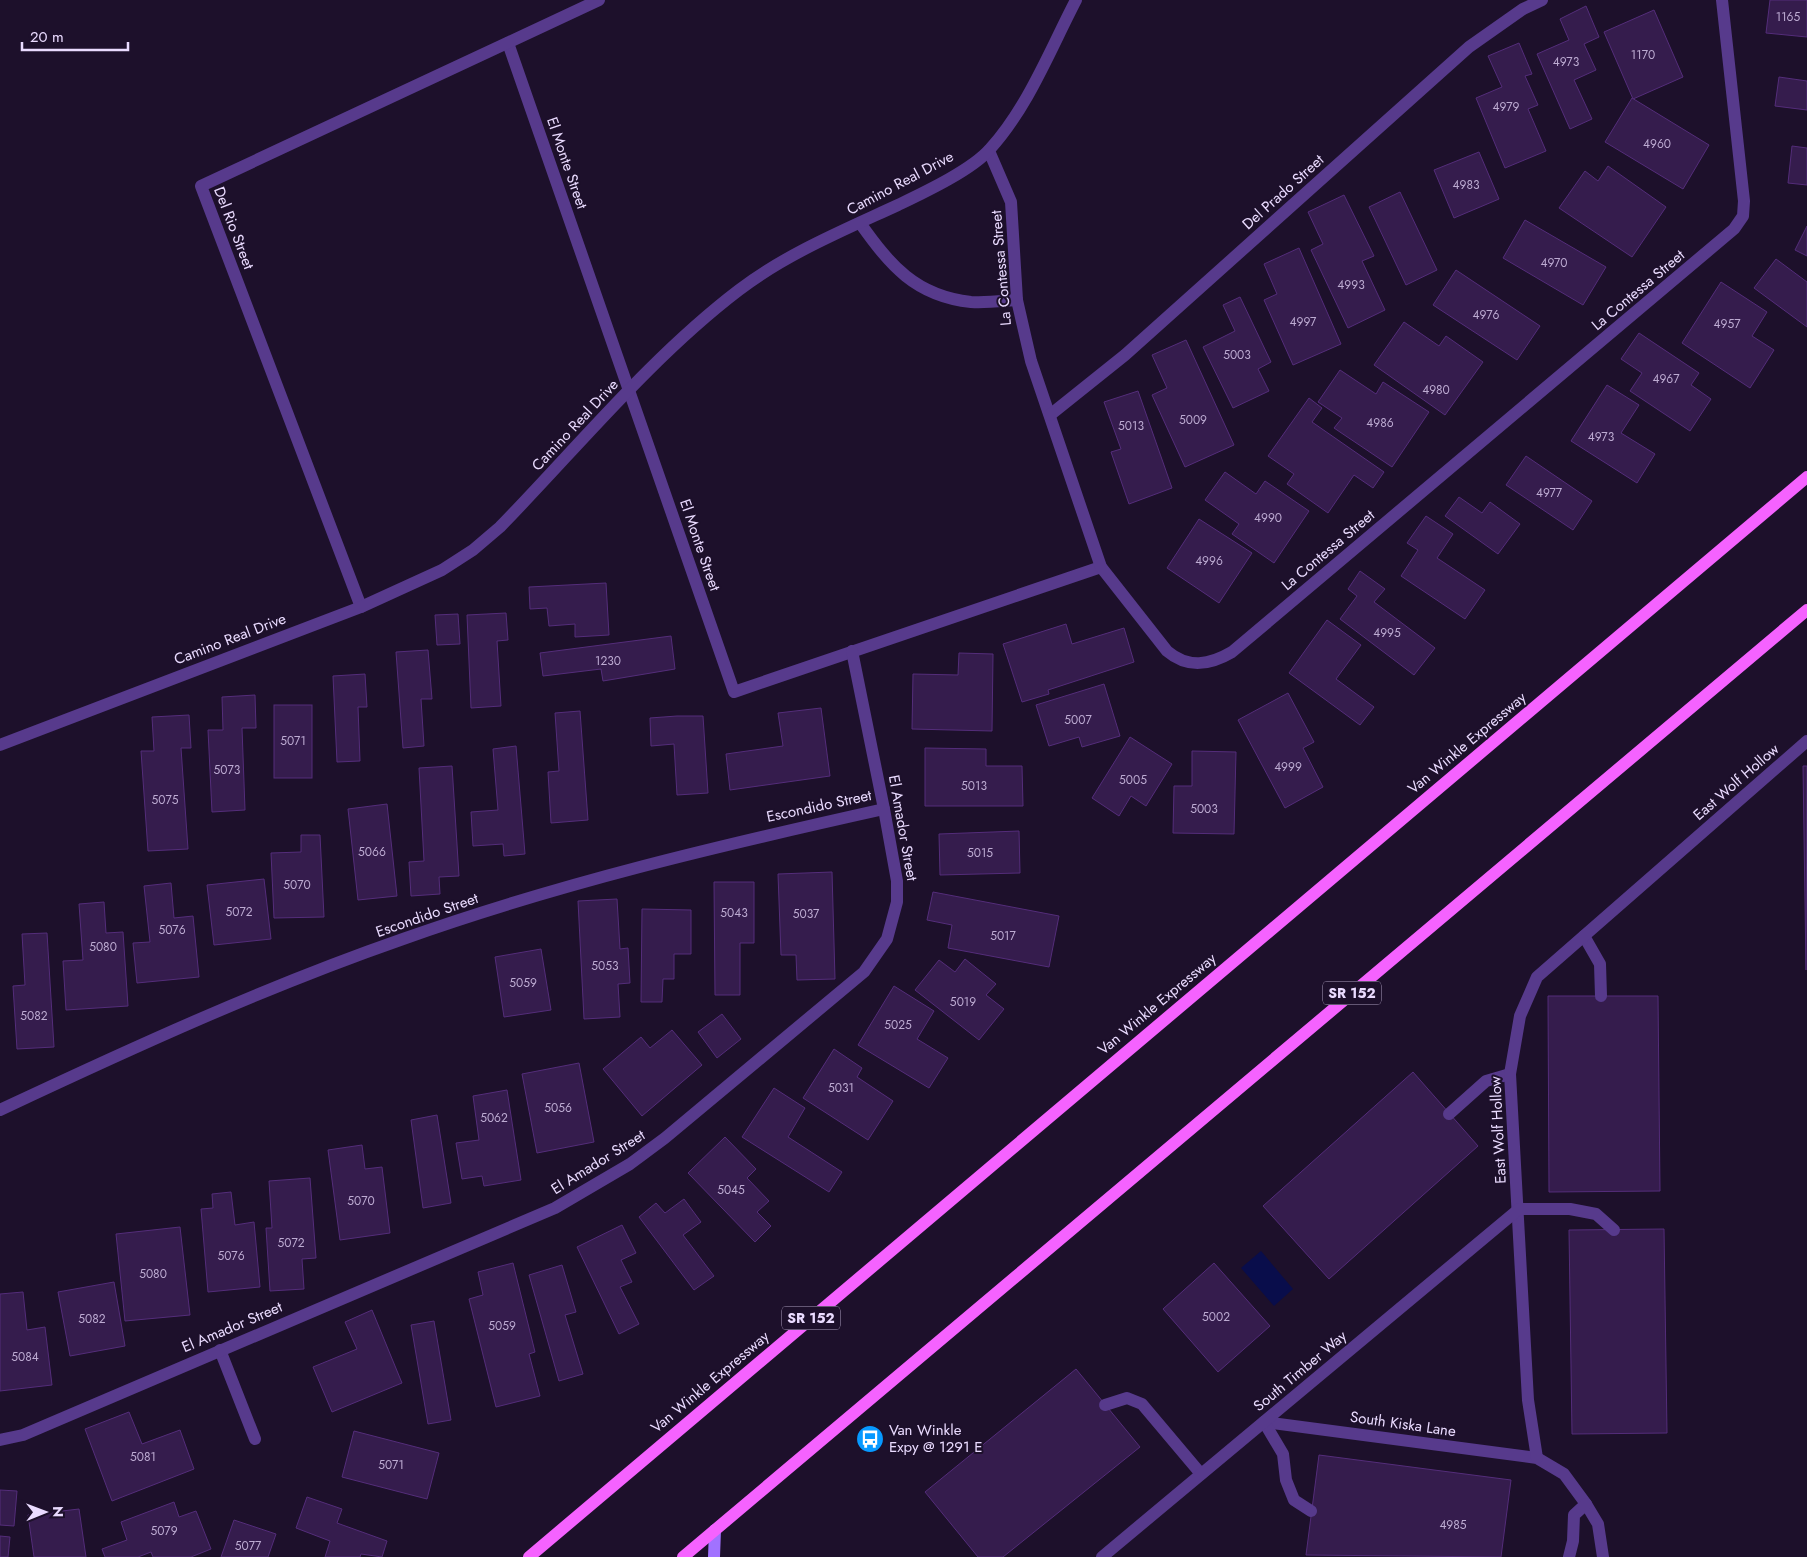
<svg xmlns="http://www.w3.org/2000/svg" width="1807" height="1557" viewBox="0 0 1807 1557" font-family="Jost,sans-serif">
<rect width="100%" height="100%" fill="#1d102b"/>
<polygon fill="#090d4b" points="1261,1251 1293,1289 1274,1306 1241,1268"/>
<g fill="#351c4d" stroke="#542d7a">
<polygon points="1770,0 1807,0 1807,37 1766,33"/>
<polygon points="1586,6 1599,37 1584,44 1596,70 1574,80 1592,119 1570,129 1537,54 1569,40 1560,19"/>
<polygon points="1654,10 1683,77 1633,99 1604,32"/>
<polygon points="1519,43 1532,74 1525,76 1538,105 1528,109 1546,151 1505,168 1476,98 1502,87 1488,56"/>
<polygon points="1779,77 1807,81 1807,110 1775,106"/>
<polygon points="1632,98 1709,145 1683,189 1605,142"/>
<polygon points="1792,146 1807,148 1807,185 1788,183"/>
<polygon points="1479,152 1499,199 1454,218 1434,170"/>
<polygon points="1608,166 1666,207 1632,257 1559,208 1585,171 1598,181"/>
<polygon points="1400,192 1437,270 1406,285 1369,207"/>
<polygon points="1344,195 1374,256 1362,261 1385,310 1348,328 1311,250 1323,244 1308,212"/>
<polygon points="1525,220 1606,267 1583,305 1503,258"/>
<polygon points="1807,226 1807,256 1795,250"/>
<polygon points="1299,248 1341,344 1293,365 1264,300 1277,294 1264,264"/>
<polygon points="1776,259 1807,282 1807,327 1754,288"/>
<polygon points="1456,270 1540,326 1517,360 1433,305"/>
<polygon points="1721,282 1767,312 1752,336 1774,350 1750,388 1682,343"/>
<polygon points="1240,297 1271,362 1258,369 1269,391 1233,408 1203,347 1235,331 1223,305"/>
<polygon points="1404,322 1439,346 1446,336 1483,362 1445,415 1374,365"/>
<polygon points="1639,333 1699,373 1691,385 1711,399 1690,431 1630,391 1642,373 1621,359"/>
<polygon points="1186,340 1234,445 1185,467 1152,395 1167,388 1152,355"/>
<polygon points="1340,370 1376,394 1383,382 1429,412 1392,467 1334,428 1342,418 1318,402"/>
<polygon points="1607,385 1639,405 1621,433 1655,454 1637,483 1571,441"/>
<polygon points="1138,391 1172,488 1129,504 1111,452 1121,449 1104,402"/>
<polygon points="1309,398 1322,408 1312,422 1384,472 1373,488 1354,475 1328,513 1287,484 1294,474 1268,456"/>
<polygon points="1526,456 1592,501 1573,530 1506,485"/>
<polygon points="1225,472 1256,494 1265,481 1309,511 1274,563 1232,534 1239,524 1205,500"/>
<polygon points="1459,497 1482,513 1490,502 1520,524 1498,554 1445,516"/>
<polygon points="1426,516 1453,534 1437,558 1485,590 1465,619 1401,576 1418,550 1407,543"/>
<polygon points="1199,519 1252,553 1219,603 1167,568"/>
<polygon points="1360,571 1385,589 1374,602 1435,648 1414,675 1340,619 1357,596 1348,589"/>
<polygon points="606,583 609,635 575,637 575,624 549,626 547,608 530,609 529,587"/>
<polygon points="506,613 508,640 497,641 501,706 471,708 467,615"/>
<polygon points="458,614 460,644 437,645 435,615"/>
<polygon points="1327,620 1361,645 1336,679 1374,707 1360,725 1289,673"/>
<polygon points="1066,624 1072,644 1124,628 1134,662 1048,690 1049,694 1022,702 1003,644"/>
<polygon points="671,636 675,669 603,681 601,669 543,676 540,653"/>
<polygon points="428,650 432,699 421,699 424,746 403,748 396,652"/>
<polygon points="959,653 993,654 992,731 912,729 913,674 958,675"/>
<polygon points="365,674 367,707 358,707 360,761 337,762 333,676"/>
<polygon points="1104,684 1120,736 1082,747 1079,737 1049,746 1036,705"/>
<polygon points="1288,693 1314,742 1303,748 1323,787 1285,808 1238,720"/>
<polygon points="255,695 256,728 242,728 245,810 212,812 208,730 223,730 222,697"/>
<rect x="274" y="705" width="38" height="73"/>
<polygon points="821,708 830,776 730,790 726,754 783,746 778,713"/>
<polygon points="580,711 588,820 551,823 548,772 559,771 555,713"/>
<polygon points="189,715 191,748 181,748 188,849 148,851 141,751 154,751 152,717"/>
<polygon points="677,716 703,716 708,793 677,795 674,744 651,746 650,718"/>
<polygon points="1130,737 1172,764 1146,806 1131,796 1119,816 1092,798"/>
<polygon points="516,746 525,854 504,856 503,844 473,846 471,812 498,810 493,749"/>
<polygon points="925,748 986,749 986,766 1022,766 1023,806 925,806"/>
<polygon points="1192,751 1236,752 1234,834 1173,833 1174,786 1192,786"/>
<polygon points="452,766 459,876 439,877 440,894 411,896 409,862 424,861 419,768"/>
<polygon points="1803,766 1807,766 1806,970"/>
<polygon points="387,804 397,896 358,900 348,809"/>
<polygon points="1019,831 1020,873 940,875 939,834"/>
<polygon points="301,835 320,835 324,917 274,918 271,853 301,852"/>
<polygon points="832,872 835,979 797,980 796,955 781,955 778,874"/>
<polygon points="264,879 271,939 214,945 207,885"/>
<polygon points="714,882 754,882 754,943 740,943 740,995 715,995"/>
<polygon points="171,883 174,918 193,916 199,977 137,983 133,943 150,942 144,886"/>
<polygon points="933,892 1059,916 1049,967 948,948 952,925 927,920"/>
<polygon points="617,899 620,949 628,948 630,983 618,984 620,1017 584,1019 578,901"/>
<polygon points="104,902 106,933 123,932 128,1006 66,1010 63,961 83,960 79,904"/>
<polygon points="642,909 691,910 691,954 674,954 674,979 663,979 662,1002 641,1002"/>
<polygon points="47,933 54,1047 17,1049 13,986 25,985 22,934"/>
<polygon points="541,949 551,1010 504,1017 495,957"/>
<polygon points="965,959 996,984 986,995 1004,1009 979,1040 915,990 939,960 955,972"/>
<polygon points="894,986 934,1011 917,1039 948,1058 929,1088 858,1045"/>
<polygon points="1548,996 1658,996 1660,1191 1549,1192"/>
<polygon points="722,1014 741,1039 717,1058 698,1032"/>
<polygon points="672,1030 702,1065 642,1116 603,1069 641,1037 650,1048"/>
<polygon points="834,1049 862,1068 857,1077 893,1101 868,1140 803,1098"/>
<polygon points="579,1063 594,1142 537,1153 522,1074"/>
<polygon points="1413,1072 1478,1146 1329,1279 1263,1206"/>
<polygon points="774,1088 805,1108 788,1137 842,1172 829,1192 742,1137"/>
<polygon points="507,1090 521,1180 484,1186 482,1176 462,1179 456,1143 479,1140 473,1096"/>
<polygon points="437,1115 451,1203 423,1208 411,1120"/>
<polygon points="725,1137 756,1169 747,1178 769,1201 757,1212 771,1226 755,1242 688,1173"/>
<polygon points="362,1145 365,1169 382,1167 390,1233 340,1240 328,1150"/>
<polygon points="310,1178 316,1258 302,1259 304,1289 270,1291 266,1228 272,1228 269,1181"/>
<polygon points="231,1192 235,1225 254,1222 260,1287 208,1292 201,1209 213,1208 212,1194"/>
<polygon points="684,1199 701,1222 683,1235 714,1276 694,1290 639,1217 656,1203 665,1213"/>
<polygon points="622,1225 636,1253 621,1260 632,1282 620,1287 639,1324 619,1334 577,1247"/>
<polygon points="180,1227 190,1315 125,1321 116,1234"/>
<polygon points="1664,1229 1667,1433 1572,1434 1569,1230"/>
<polygon points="513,1263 535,1352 529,1354 540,1396 496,1407 469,1299 483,1295 478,1272"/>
<polygon points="1214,1263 1270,1326 1218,1372 1163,1309"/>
<polygon points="562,1265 576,1312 565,1315 583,1374 559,1381 529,1275"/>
<polygon points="114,1282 125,1346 70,1356 58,1292"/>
<polygon points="23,1292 27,1330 45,1327 52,1385 0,1391 0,1294"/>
<polygon points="372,1310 402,1383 332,1412 313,1367 357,1349 345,1322"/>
<polygon points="434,1321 451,1420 428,1424 411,1325"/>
<polygon points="1076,1369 1140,1447 1003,1557 978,1557 925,1492"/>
<polygon points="129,1412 142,1444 180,1430 194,1469 112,1501 85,1429"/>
<polygon points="354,1431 439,1453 427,1499 342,1477"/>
<polygon points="1319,1455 1511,1480 1501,1557 1306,1555"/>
<polygon points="0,1490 17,1491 14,1526 0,1525"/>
<polygon points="307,1497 342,1509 337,1523 387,1541 382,1557 361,1554 360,1557 325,1557 330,1541 296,1528"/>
<polygon points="174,1502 179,1517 196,1511 211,1549 191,1557 153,1557 151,1552 138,1557 105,1557 102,1549 127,1540 121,1522"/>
<polygon points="79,1509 86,1557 34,1557 28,1515"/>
<polygon points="234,1520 276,1534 268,1557 221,1557"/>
<polygon points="0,1536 10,1537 8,1557 0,1557"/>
</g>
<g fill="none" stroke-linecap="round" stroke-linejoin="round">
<g stroke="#573a8c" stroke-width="12">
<path d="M860,223C890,265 915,296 971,302C986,303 1002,301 1017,300"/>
<polyline points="1584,936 1600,964 1601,996"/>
<polyline points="1449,1114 1486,1081 1510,1074"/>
<polyline points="1105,1405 1127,1398 1142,1404 1201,1474"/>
<polyline points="1264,1422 1537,1458 1564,1474 1586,1504 1598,1524 1603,1557"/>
<polyline points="1264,1422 1283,1454 1286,1480 1294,1500 1311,1511"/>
<polyline points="1537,1458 1528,1400 1510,1074 1520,1016 1537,977 1807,741"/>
<polyline points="1102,1557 1519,1209 1570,1209 1596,1214 1614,1230"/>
<polyline points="1569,1557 1573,1541 1574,1515 1586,1504"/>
</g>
<g stroke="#573a8c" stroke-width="12">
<polyline points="508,43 734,692 1101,567"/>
<path d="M989,151L1011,202L1017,300L1031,361L1101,567L1167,651C1188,669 1210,665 1232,652L1734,229L1743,216L1744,201L1722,0"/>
<polyline points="1050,415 1125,355 1469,47 1523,9 1542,0"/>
<polyline points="361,607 201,186 599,0"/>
<path d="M0,745L361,607L442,570L473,550L500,527C577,448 651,357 739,290C786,254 844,230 898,205C923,193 972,170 990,149C1028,107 1050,50 1076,0"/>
<path d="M0,1110C132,1048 265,987 403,939C560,883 722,845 884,809"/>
<polyline points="220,1350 255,1439"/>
<polyline points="0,1440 23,1435 555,1208 630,1164 665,1138 864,972 887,939 897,902 897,881 884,809 852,651"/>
</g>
<polyline stroke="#a172ff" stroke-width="12" points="714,1557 715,1530"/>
<g stroke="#f562ff" stroke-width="12">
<polyline points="529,1557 1807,477"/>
<polyline points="683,1557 1807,610"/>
</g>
</g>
<defs>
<g id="bus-disc" transform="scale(1.4375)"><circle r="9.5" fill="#0799ff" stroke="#1d102b"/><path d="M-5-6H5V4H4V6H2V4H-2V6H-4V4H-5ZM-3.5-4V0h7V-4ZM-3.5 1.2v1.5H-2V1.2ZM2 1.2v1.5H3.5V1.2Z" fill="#fff"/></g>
</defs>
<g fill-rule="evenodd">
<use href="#bus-disc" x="870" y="1439"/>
</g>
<g text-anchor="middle" stroke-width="4" stroke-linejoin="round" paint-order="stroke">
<g font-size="12" fill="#bdabd2">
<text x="1788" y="21">1165</text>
<text x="1643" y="59">1170</text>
<text x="1566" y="66">4973</text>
<text x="1506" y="111">4979</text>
<text x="1657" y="148">4960</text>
<text x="1466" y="189">4983</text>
<text x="1554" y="267">4970</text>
<text x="1351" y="289">4993</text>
<text x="1486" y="319">4976</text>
<text x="1303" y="326">4997</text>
<text x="1727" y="328">4957</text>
<text x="1237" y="359">5003</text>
<text x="1666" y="383">4967</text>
<text x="1436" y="394">4980</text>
<text x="1193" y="424">5009</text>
<text x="1380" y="427">4986</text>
<text x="1131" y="430">5013</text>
<text x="1601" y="441">4973</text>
<text x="1549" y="497">4977</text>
<text x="1268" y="522">4990</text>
<text x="1209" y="565">4996</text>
<text x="1387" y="637">4995</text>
<text x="608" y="665">1230</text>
<text x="1078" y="724">5007</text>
<text x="293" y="745">5071</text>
<text x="1288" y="771">4999</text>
<text x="227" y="774">5073</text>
<text x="1133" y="784">5005</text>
<text x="974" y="790">5013</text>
<text x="165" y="804">5075</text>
<text x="1204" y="813">5003</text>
<text x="372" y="856">5066</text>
<text x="980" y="857">5015</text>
<text x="297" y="889">5070</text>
<text x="239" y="916">5072</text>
<text x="734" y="917">5043</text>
<text x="806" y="918">5037</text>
<text x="172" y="934">5076</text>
<text x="1003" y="940">5017</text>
<text x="103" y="951">5080</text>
<text x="605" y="970">5053</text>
<text x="523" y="987">5059</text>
<text x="963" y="1006">5019</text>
<text x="34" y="1020">5082</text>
<text x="898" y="1029">5025</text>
<text x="841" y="1092">5031</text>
<text x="558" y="1112">5056</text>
<text x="494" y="1122">5062</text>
<text x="731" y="1194">5045</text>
<text x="361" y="1205">5070</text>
<text x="291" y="1247">5072</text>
<text x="231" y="1260">5076</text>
<text x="153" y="1278">5080</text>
<text x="1216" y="1321">5002</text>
<text x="92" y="1323">5082</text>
<text x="502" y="1330">5059</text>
<text x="25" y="1361">5084</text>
<text x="143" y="1461">5081</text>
<text x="391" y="1469">5071</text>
<text x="1453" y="1529">4985</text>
<text x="164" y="1535">5079</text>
<text x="248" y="1550">5077</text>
</g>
<g fill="#1d102b" stroke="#ac9ebf" stroke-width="1">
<rect x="1323" y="981.5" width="58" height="23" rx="4"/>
<rect x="782" y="1306.5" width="58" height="23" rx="4"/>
</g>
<g font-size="14" font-weight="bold" fill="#eadbff">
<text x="1352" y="998">SR 152</text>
<text x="811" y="1323">SR 152</text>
</g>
<g font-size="15" fill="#eadbff" stroke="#1d102b">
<text transform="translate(567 163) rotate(71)" y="5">El Monte Street</text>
<text transform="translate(900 183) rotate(-28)" y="5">Camino Real Drive</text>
<text transform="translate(1283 192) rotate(-42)" y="5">Del Prado Street</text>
<text transform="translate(234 228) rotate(69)" y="5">Del Rio Street</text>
<text transform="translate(1001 268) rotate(-95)" y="5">La Contessa Street</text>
<text transform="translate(1638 290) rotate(-40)" y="5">La Contessa Street</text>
<text transform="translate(575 425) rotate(-47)" y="5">Camino Real Drive</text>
<text transform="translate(700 545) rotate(71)" y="5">El Monte Street</text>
<text transform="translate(1328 550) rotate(-40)" y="5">La Contessa Street</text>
<text transform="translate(230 639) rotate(-21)" y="5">Camino Real Drive</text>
<text transform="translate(1467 743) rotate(-40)" y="5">Van Winkle Expressway</text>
<text transform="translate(1736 782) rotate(-41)" y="5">East Wolf Hollow</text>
<text transform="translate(819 806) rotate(-12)" y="5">Escondido Street</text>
<text transform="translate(903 828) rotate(80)" y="5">El Amador Street</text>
<text transform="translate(427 915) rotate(-19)" y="5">Escondido Street</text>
<text transform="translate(1157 1004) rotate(-40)" y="5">Van Winkle Expressway</text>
<text transform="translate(1498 1130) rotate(-93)" y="5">East Wolf Hollow</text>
<text transform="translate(598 1162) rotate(-32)" y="5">El Amador Street</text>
<text transform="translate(232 1327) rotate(-23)" y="5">El Amador Street</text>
<text transform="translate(1300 1371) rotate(-40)" y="5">South Timber Way</text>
<text transform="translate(710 1382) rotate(-40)" y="5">Van Winkle Expressway</text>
<text transform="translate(1403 1424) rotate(8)" y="5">South Kiska Lane</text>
</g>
<g font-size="15" fill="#eadbff" stroke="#1d102b" text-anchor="start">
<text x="889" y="1435">Van Winkle<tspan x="889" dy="17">Expy @ 1291 E</tspan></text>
</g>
</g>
<g transform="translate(45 1512) rotate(89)" stroke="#1d102b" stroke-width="4" paint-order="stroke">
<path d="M0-4L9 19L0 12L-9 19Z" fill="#eadbff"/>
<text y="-8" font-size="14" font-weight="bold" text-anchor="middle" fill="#eadbff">N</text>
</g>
<path d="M22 42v8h106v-8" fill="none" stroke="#eadbff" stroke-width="2.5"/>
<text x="30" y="42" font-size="15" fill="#eadbff" stroke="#1d102b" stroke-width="4" paint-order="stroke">20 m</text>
</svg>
